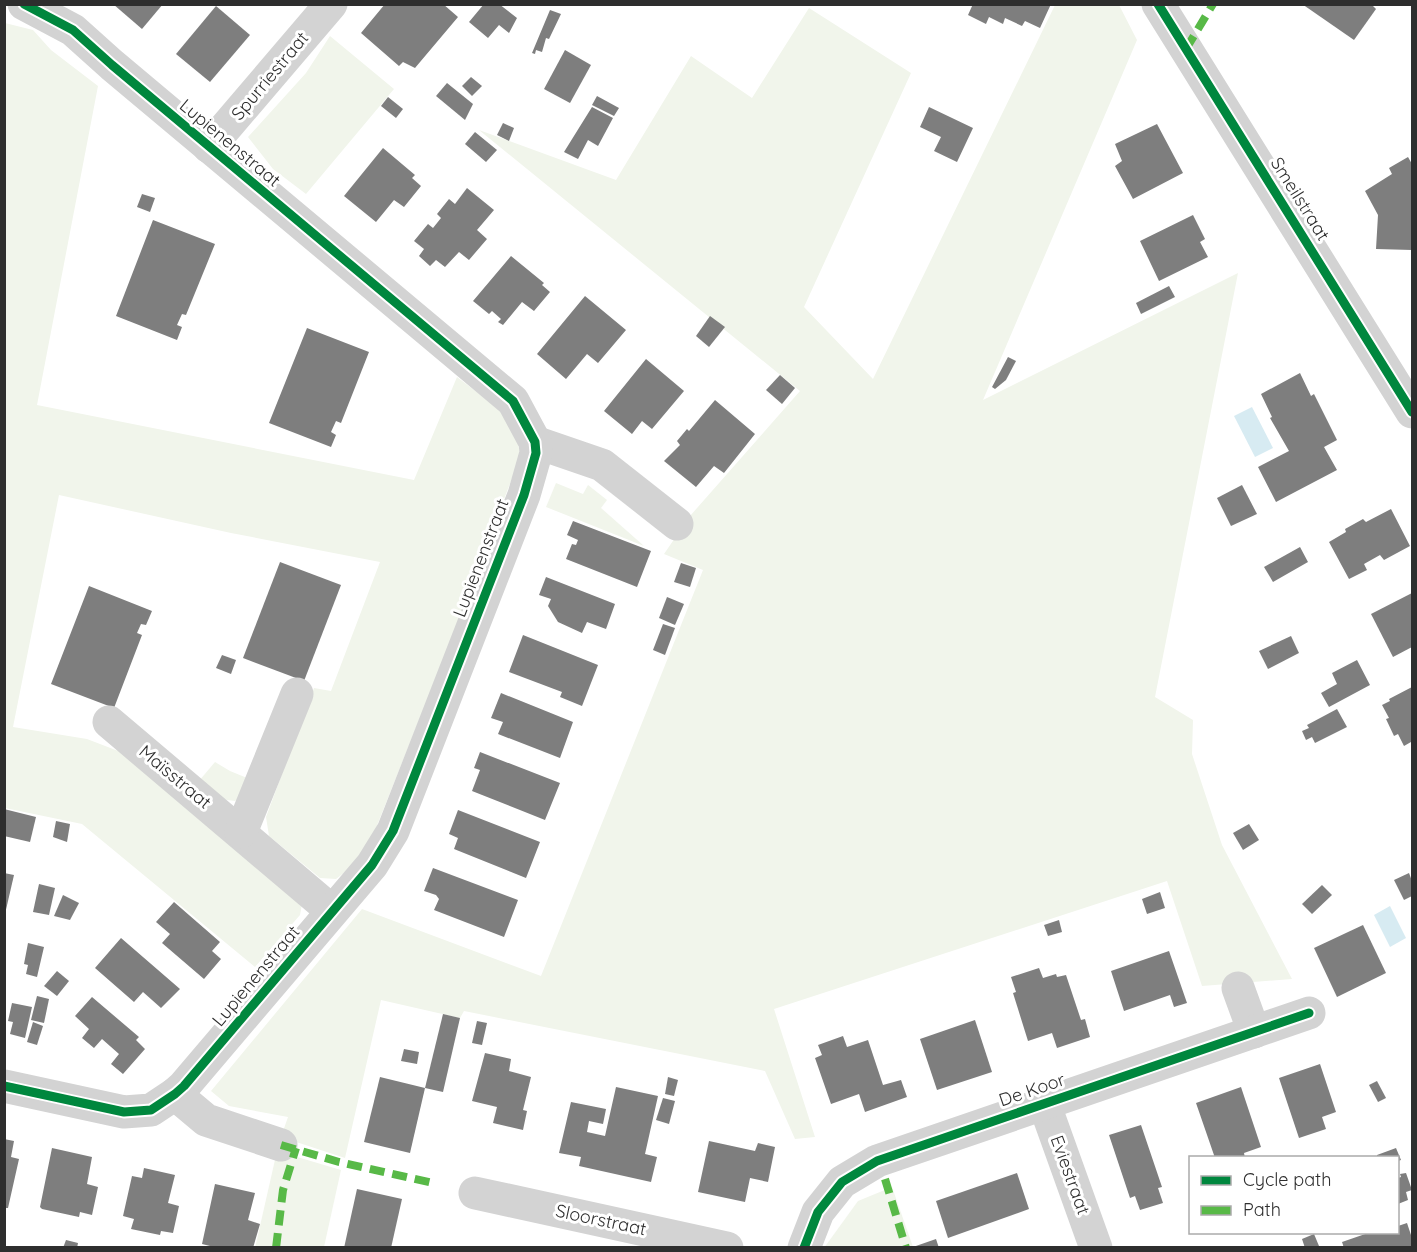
<svg xmlns="http://www.w3.org/2000/svg" width="1417" height="1252" viewBox="0 0 1417 1252" font-family="Quicksand,sans-serif">
<rect width="100%" height="100%" fill="#fff"/>
<g fill="#f1f5eb">
<polygon points="1055,5 1119,5 1137,40 983,400 1238,273 1155,697 1193,720 1192,754 1222,845 1292,979 1202,986 1167,881 774,1009 815,1137 795,1139 765,1071 464,1011 460,1018 381,1000 345,1158 281,1137 288,1117 229,1106 211,1091 362,909 541,976 703,570 664,554 690,516 800,391 479,130 616,180 691,56 752,98 809,8 911,73 804,307 873,379"/>
<polygon points="5,23 33,30 51,50 98,86 37,405 414,480 457,377 499,409 517,433 520,457 447,650 372,838 349,869 336,879 320,878 269,836 266,817 314,688 331,691 380,562 231,533 59,495 13,727 87,739 126,754 302,904 300,915 255,967 82,824 5,808"/>
<polygon points="330,36 394,89 306,194 273,169 248,137 306,73"/>
<polygon points="556,483 583,494 588,485 607,500 601,508 644,546 546,507"/>
<polygon points="215,762 230,771 252,780 244,795 235,801 220,799 199,781"/>
<polygon points="277,1151 341,1170 324,1247 255,1248"/>
<polygon points="892,1187 913,1247 824,1248 858,1201"/>
</g>
<g fill="#d7ebf2">
<polygon points="1252,407 1273,448 1255,457 1234,416"/>
<polygon points="1390,906 1406,938 1390,947 1374,915"/>
</g>
<g fill="#7e7e7e">
<polygon points="113,4 163,4 142,29"/>
<polygon points="385,4 443,4 458,17 415,68 403,62 399,66 361,33"/>
<polygon points="484,4 499,4 517,18 509,33 499,25 488,38 469,22"/>
<polygon points="973,4 1051,4 1040,28 1025,21 1022,26 1005,18 1003,24 989,17 986,24 968,15"/>
<polygon points="1302,4 1371,4 1376,9 1354,40"/>
<polygon points="216,6 250,35 210,82 176,54"/>
<polygon points="550,10 561,14 549,39 546,38 542,52 536,50 535,54 532,53"/>
<polygon points="565,50 591,65 570,103 544,89"/>
<polygon points="471,77 482,86 472,96 462,86"/>
<polygon points="447,83 473,104 465,120 436,96"/>
<polygon points="597,96 619,108 614,116 592,105"/>
<polygon points="388,97 403,109 396,118 381,106"/>
<polygon points="592,107 613,118 598,146 588,140 578,159 564,152"/>
<polygon points="929,107 973,128 957,162 934,151 941,137 920,127"/>
<polygon points="503,123 514,128 509,141 497,135"/>
<polygon points="1157,124 1183,173 1133,199 1115,166 1122,161 1115,144"/>
<polygon points="475,132 497,150 486,162 465,144"/>
<polygon points="383,148 415,175 412,178 421,186 404,207 394,200 376,222 344,196"/>
<polygon points="1408,157 1412,164 1412,250 1376,249 1378,215 1365,191 1392,174 1389,168"/>
<polygon points="467,188 494,210 477,230 487,239 469,260 459,252 445,267 436,260 430,266 419,256 424,249 414,241 428,224 433,228 441,218 437,214 449,199 455,204"/>
<polygon points="142,194 155,198 150,212 137,207"/>
<polygon points="1193,215 1205,239 1200,242 1208,257 1159,281 1140,241"/>
<polygon points="153,220 215,244 186,315 182,314 177,325 182,327 177,340 116,316"/>
<polygon points="511,256 544,283 542,285 550,292 534,311 522,302 503,325 498,322 501,319 492,311 489,314 473,301"/>
<polygon points="1169,286 1175,297 1141,314 1136,303"/>
<polygon points="585,296 626,330 598,363 587,354 566,379 537,354"/>
<polygon points="710,316 725,327 709,347 696,336"/>
<polygon points="307,328 369,352 341,423 336,421 331,432 336,435 331,447 269,423"/>
<polygon points="1008,357 1016,361 1006,380 995,389 992,387"/>
<polygon points="646,359 684,391 652,429 642,421 632,434 604,411"/>
<polygon points="1300,373 1311,396 1314,394 1337,440 1324,447 1337,470 1276,502 1258,467 1289,451 1270,418 1272,417 1261,394"/>
<polygon points="780,375 795,388 782,404 766,390"/>
<polygon points="715,400 755,434 724,473 714,466 696,487 664,461 680,445 677,441 687,429 689,431"/>
<polygon points="1242,485 1257,514 1231,526 1217,498"/>
<polygon points="1391,509 1410,546 1384,560 1380,555 1364,564 1367,570 1349,579 1329,542 1346,532 1345,529 1363,519 1366,522"/>
<polygon points="573,521 651,551 637,587 566,559 572,544 576,545 578,540 567,535"/>
<polygon points="1300,547 1308,562 1273,582 1264,567"/>
<polygon points="280,562 341,585 304,681 243,658"/>
<polygon points="681,563 696,568 690,587 674,582"/>
<polygon points="546,577 615,604 606,629 587,622 582,633 558,622 548,606 551,599 539,595"/>
<polygon points="89,586 152,611 146,625 141,624 137,633 142,635 114,708 51,684"/>
<polygon points="1412,593 1412,647 1393,657 1371,614"/>
<polygon points="667,597 684,604 675,625 659,618"/>
<polygon points="663,624 675,628 665,655 653,650"/>
<polygon points="523,635 598,665 582,706 560,697 562,692 509,672"/>
<polygon points="1291,636 1299,653 1268,669 1259,651"/>
<polygon points="222,655 236,660 231,674 216,668"/>
<polygon points="1357,660 1370,685 1329,707 1321,693 1337,684 1332,673"/>
<polygon points="1412,687 1412,745 1411,742 1404,746 1398,734 1394,736 1386,719 1389,718 1382,705 1390,701 1389,699"/>
<polygon points="501,693 573,722 560,758 498,734 503,722 491,718"/>
<polygon points="1337,709 1347,727 1315,743 1312,737 1306,740 1302,731 1309,728 1307,725"/>
<polygon points="480,752 560,783 545,820 472,791 480,770 474,768"/>
<polygon points="4,809 36,817 30,842 4,836"/>
<polygon points="458,810 540,842 526,878 454,849 458,838 449,834"/>
<polygon points="56,821 70,824 67,842 53,837"/>
<polygon points="1249,824 1259,840 1243,850 1233,833"/>
<polygon points="433,868 518,900 504,937 434,910 439,899 436,895 424,891"/>
<polygon points="4,873 14,875 5,914 4,914"/>
<polygon points="1409,873 1412,881 1412,896 1404,900 1394,880"/>
<polygon points="39,884 55,888 49,915 33,912"/>
<polygon points="1322,885 1332,895 1312,914 1302,904"/>
<polygon points="1160,892 1165,908 1147,914 1142,899"/>
<polygon points="63,895 79,903 70,920 54,916"/>
<polygon points="174,902 220,942 212,951 221,959 204,979 162,943 170,934 156,922"/>
<polygon points="1059,920 1062,932 1048,936 1044,925"/>
<polygon points="1363,925 1386,973 1337,997 1314,948"/>
<polygon points="121,938 180,989 161,1008 143,992 134,1002 95,968"/>
<polygon points="28,943 44,947 37,977 26,974 28,965 24,964"/>
<polygon points="1169,951 1187,1003 1174,1007 1170,995 1124,1011 1111,971"/>
<polygon points="1039,968 1043,978 1056,974 1057,977 1066,975 1081,1020 1085,1019 1090,1037 1057,1048 1052,1033 1028,1041 1013,993 1016,992 1011,977"/>
<polygon points="57,971 69,981 57,996 44,986"/>
<polygon points="37,996 49,999 44,1023 31,1020"/>
<polygon points="92,997 139,1037 136,1040 145,1049 123,1074 111,1064 119,1054 102,1039 94,1048 82,1038 89,1029 75,1016"/>
<polygon points="12,1003 32,1007 25,1038 10,1034 13,1022 8,1021"/>
<polygon points="443,1014 460,1018 443,1092 425,1088"/>
<polygon points="975,1020 992,1072 937,1090 920,1039"/>
<polygon points="477,1021 487,1023 482,1045 472,1043"/>
<polygon points="33,1022 43,1026 37,1045 27,1042"/>
<polygon points="843,1036 847,1047 868,1040 883,1085 901,1080 907,1097 865,1112 859,1094 831,1104 815,1058 822,1055 818,1045"/>
<polygon points="404,1049 419,1052 417,1064 401,1061"/>
<polygon points="485,1053 511,1059 509,1071 531,1077 523,1110 527,1111 523,1130 493,1123 497,1107 472,1101"/>
<polygon points="1320,1064 1336,1112 1322,1117 1326,1129 1299,1138 1279,1078"/>
<polygon points="380,1077 425,1088 410,1153 364,1142"/>
<polygon points="668,1077 678,1080 674,1096 665,1094"/>
<polygon points="1377,1081 1386,1098 1378,1102 1369,1085"/>
<polygon points="616,1087 658,1096 645,1154 657,1157 651,1182 579,1166 581,1157 559,1153 571,1102 606,1109 603,1124 589,1121 587,1132 605,1136"/>
<polygon points="1241,1087 1261,1147 1244,1153 1245,1158 1215,1158 1196,1103"/>
<polygon points="663,1098 675,1101 669,1124 656,1120"/>
<polygon points="1141,1125 1162,1187 1158,1188 1163,1203 1140,1210 1135,1196 1130,1198 1109,1135"/>
<polygon points="4,1139 14,1141 11,1157 19,1159 8,1208 4,1208"/>
<polygon points="709,1141 755,1151 758,1143 775,1147 768,1182 750,1178 745,1202 698,1192"/>
<polygon points="52,1148 92,1157 87,1184 98,1187 92,1215 80,1212 79,1217 42,1209 40,1207"/>
<polygon points="1396,1148 1401,1160 1398,1161 1398,1158 1377,1158 1377,1155"/>
<polygon points="144,1168 175,1175 168,1203 179,1206 173,1233 161,1231 160,1235 131,1229 134,1219 123,1216 132,1176 142,1178"/>
<polygon points="1017,1173 1029,1209 948,1238 936,1201"/>
<polygon points="1406,1173 1412,1190 1406,1192 1408,1200 1398,1204 1398,1178 1401,1177 1400,1174"/>
<polygon points="215,1184 255,1193 248,1220 260,1224 253,1248 218,1248 202,1244"/>
<polygon points="357,1189 402,1199 391,1248 344,1248"/>
<polygon points="1407,1223 1412,1238 1412,1248 1344,1248 1342,1242 1371,1232 1398,1232 1398,1226"/>
<polygon points="1314,1234 1319,1246 1305,1248 1302,1239"/>
<polygon points="936,1239 939,1248 913,1248 913,1247"/>
<polygon points="66,1240 78,1243 77,1248 63,1248"/>
</g>
<g fill="none" stroke-linecap="round" stroke-linejoin="round">
<g stroke="#d3d3d3" stroke-width="33">
<polyline points="1158,4 1412,412"/>
<polyline points="209,147 331,4"/>
<polyline points="535,442 602,465 677,524"/>
<polyline points="109,722 332,911"/>
<polyline points="241,832 297,694"/>
<polyline points="1238,988 1254,1032"/>
<polyline points="4,1086 124,1112 151,1110 175,1094 184,1086 372,865 393,831 524,495 536,453 535,442 513,401 112,65 73,30 24,4"/>
<polyline points="175,1094 206,1120 281,1145"/>
<polyline points="1044,1103 1096,1248"/>
<polyline points="475,1193 727,1248"/>
<polyline points="804,1248 818,1212 842,1182 877,1161 1309,1013"/>
</g>
<g stroke="#58b947" stroke-width="8" stroke-dasharray="15 8" stroke-linecap="butt">
<polyline points="1186,49 1213,4"/>
<polyline points="281,1145 339,1162 433,1183"/>
<polyline points="885,1179 906,1248"/>
<polyline points="276,1248 283,1190 296,1148"/>
</g>
<g stroke="#fff" stroke-width="13">
<g id="cycleway">
<polyline points="1158,4 1412,412"/>
<polyline points="4,1086 124,1112 151,1110 175,1094 184,1086 372,865 393,831 524,495 536,453 535,442 513,401 112,65 73,30 24,4"/>
<polyline points="804,1248 818,1212 842,1182 877,1161 1309,1013"/>
</g>
</g>
<use href="#cycleway" stroke="#00873e" stroke-width="9"/>
</g>
<g text-anchor="middle" stroke-width="6" stroke-linejoin="round" paint-order="stroke">
<g font-size="18" fill="#2e2e2e" stroke="#fff">
<text transform="translate(270 76) rotate(-50)" y="6">Spurriestraat</text>
<text transform="translate(230 143) rotate(40)" y="6">Lupienenstraat</text>
<text transform="translate(1300 199) rotate(58)" y="6">Smeilstraat</text>
<text transform="translate(481 558) rotate(-69)" y="6">Lupienenstraat</text>
<text transform="translate(175 777) rotate(40)" y="6">Maïsstraat</text>
<text transform="translate(256 976) rotate(-50)" y="6">Lupienenstraat</text>
<text transform="translate(1032 1090) rotate(-19)" y="6">De Koor</text>
<text transform="translate(1070 1175) rotate(70)" y="6">Eviestraat</text>
<text transform="translate(601 1220) rotate(12)" y="6">Sloorstraat</text>
</g>
</g>
<rect width="1417" height="1252" fill="none" stroke="#2e2e2e" stroke-width="12"/>
<rect x="1189" y="1156" width="210" height="78" fill="#ffffff" stroke="#ababab" stroke-width="1.5"/>
<rect x="1201" y="1176" width="30" height="9" fill="#00873e" stroke="#ababab" stroke-width="1.5"/>
<text x="1243" y="1186" font-size="18" fill="#2e2e2e">Cycle path</text>
<rect x="1201" y="1206" width="30" height="9" fill="#58b947" stroke="#ababab" stroke-width="1.5"/>
<text x="1243" y="1216" font-size="18" fill="#2e2e2e">Path</text>
</svg>
